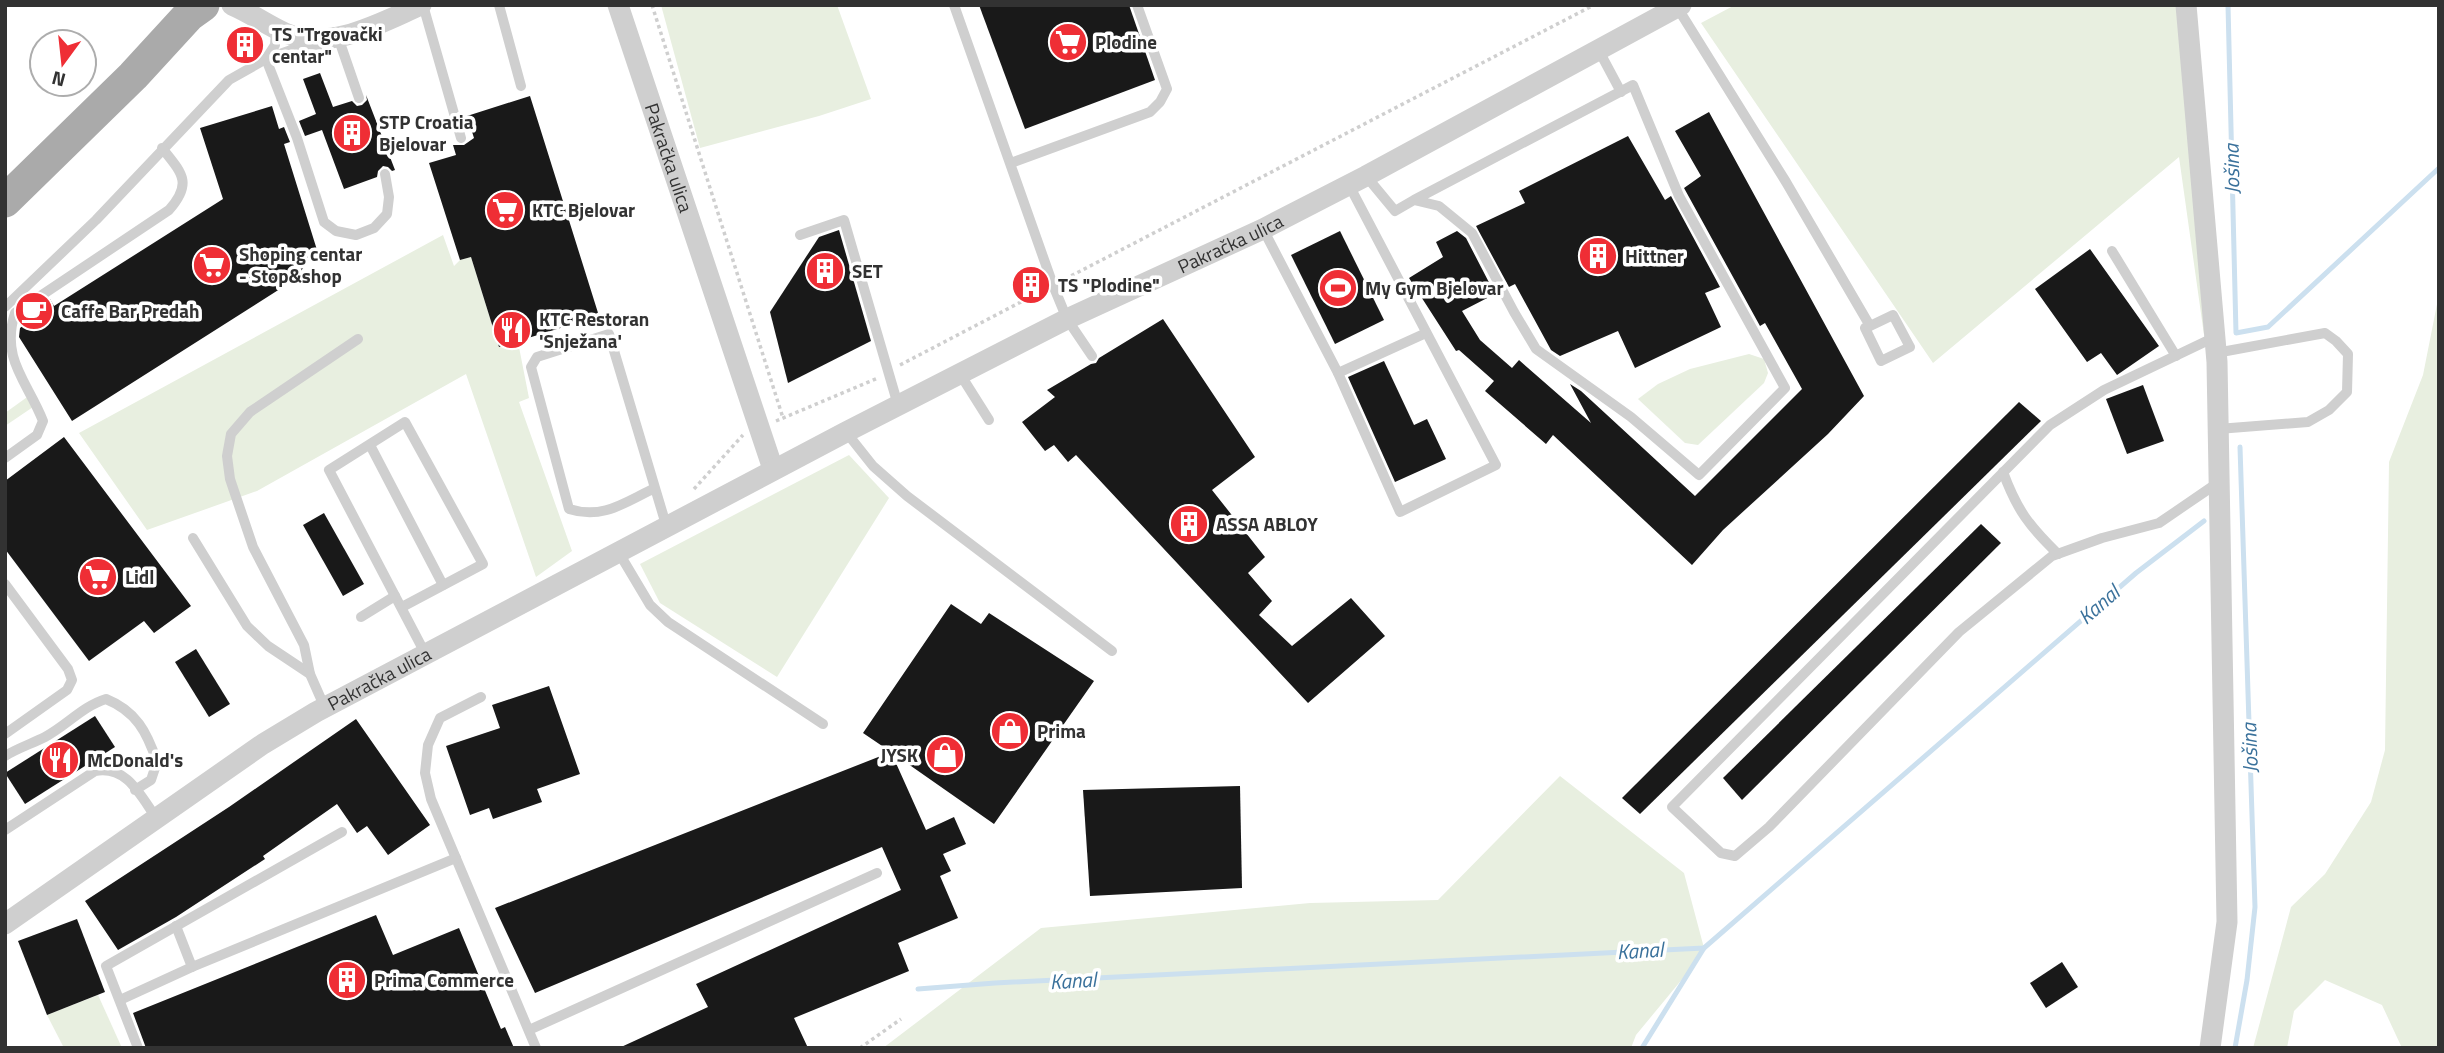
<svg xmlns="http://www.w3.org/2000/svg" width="2444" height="1053" viewBox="0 0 2444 1053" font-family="'Titillium Web',sans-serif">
<rect width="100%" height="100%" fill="#fff"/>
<g fill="#e8efe0">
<polygon points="661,5 837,5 871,99 819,116 700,148"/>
<polygon points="1735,5 2186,5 2205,342 2179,157 1933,363 1701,23"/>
<polygon points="443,235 454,266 460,260 471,257 499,347 518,342 529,398 519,402 572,551 536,577 466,374 257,491 147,530 79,433"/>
<polygon points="2439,294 2439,1048 2402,1048 2382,1005 2325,980 2294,1011 2287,1048 2253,1048 2291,907 2325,874 2371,802 2385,750 2389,462 2423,375"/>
<polygon points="1749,354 1764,359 1768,373 1764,383 1698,445 1685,443 1638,399 1658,384 1690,369"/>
<polygon points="30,395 36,405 5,426 5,413"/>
<polygon points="849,455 889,498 777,677 660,603 640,564"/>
<polygon points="1560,776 1684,873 1704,948 1693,966 1636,1035 1631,1048 883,1048 1041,928 1310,903 1438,900"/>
<polygon points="98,995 122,1048 64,1048 47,1015"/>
</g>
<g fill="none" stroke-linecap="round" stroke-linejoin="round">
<g stroke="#cce0ef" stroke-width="5">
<polyline points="2228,5 2236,333 2268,327 2439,168"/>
<polyline points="918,989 995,983 1704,948 2136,573 2204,521"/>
<polyline points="1642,1048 1704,948"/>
<polyline points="2235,1048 2247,980 2255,907 2240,447"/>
</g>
</g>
<g fill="#191919">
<polygon points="979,5 1129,5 1155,80 1025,129"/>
<polygon points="320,73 333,107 352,101 357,106 362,105 367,100 366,95 395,170 392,171 388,167 383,166 378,171 377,177 344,189 322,130 305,136 299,121 316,114 303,79"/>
<polygon points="530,96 599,316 499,347 471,257 460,260 429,163 456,155 453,145 464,145 474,138 467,116"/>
<polygon points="272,106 279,129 284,127 290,142 284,144 317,250 294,280 72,421 19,337 20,328 24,325 22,318 50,299 54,306 223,199 200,128"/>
<polygon points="1709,112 1864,396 1828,434 1723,530 1692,565 1553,435 1546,444 1485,391 1494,381 1459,350 1456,351 1409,278 1443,257 1436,242 1457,231 1466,238 1495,294 1462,311 1480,340 1512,368 1519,360 1591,423 1570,384 1581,391 1695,496 1802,389 1765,323 1760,326 1684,188 1701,176 1675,131"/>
<polygon points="1628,136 1665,200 1671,196 1720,287 1705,293 1721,327 1635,368 1618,331 1560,356 1551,350 1515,284 1509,287 1476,226 1525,203 1519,191"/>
<polygon points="839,230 871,341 788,383 770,312 819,237"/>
<polygon points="1340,231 1384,320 1335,344 1291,255"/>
<polygon points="2090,249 2159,346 2117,375 2101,353 2087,362 2035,289"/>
<polygon points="1163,319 1255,457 1212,490 1265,557 1248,573 1272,601 1259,615 1292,646 1351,598 1385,636 1308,703 1076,455 1068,462 1054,445 1045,451 1022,422 1055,397 1047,390 1091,364 1096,363 1099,358"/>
<polygon points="1384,361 1414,425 1427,419 1446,459 1395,482 1348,377"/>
<polygon points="2143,385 2164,441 2127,454 2106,399"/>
<polygon points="2019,402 2041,421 1640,814 1622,798"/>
<polygon points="64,437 191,606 154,633 144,621 89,661 5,549 5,481"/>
<polygon points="324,513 364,584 343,596 303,525"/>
<polygon points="1981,524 2001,543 1742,800 1723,778"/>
<polygon points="951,604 981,624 989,613 1094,681 994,824 891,752 926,830 954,817 966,844 943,854 951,871 940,876 958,918 898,943 909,971 794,1018 808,1048 619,1048 708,1007 696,984 901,890 882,847 535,993 495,908 891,752 863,733"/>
<polygon points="196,649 230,704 209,717 175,662"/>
<polygon points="549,686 580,774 537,789 542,802 493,819 489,808 470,815 446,746 500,728 492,705"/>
<polygon points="95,716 115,747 25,804 5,773"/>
<polygon points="356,719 430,825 388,855 367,826 357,833 337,804 263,856 265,859 176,917 118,950 85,901 229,807"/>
<polygon points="1240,786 1242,888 1090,896 1083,790"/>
<polygon points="376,915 393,955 459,928 501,1029 505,1027 514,1048 146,1048 133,1013"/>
<polygon points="77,919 105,992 47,1015 18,941"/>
<polygon points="2062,962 2078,987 2046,1008 2030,983"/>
</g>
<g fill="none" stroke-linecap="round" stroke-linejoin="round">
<g stroke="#cfcfcf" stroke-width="3.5" stroke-dasharray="3.5 3.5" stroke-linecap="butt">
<polyline points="652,5 783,418"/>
<polyline points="1065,279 1594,5"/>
<polyline points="900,365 1042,291"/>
<polyline points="776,421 878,378"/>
<polyline points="694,489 743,435"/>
<polyline points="860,1048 901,1019"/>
</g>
<g stroke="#cfcfcf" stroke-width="10">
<polyline points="423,5 461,138"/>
<polyline points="499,5 521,86"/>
<polyline points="954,5 1053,285 1067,319 1092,356"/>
<polyline points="1677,7 1786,182 1870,326 1865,328 1881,361 1910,347 1893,315 1870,326"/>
<polyline points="276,29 275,45 266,59 297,138 324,222 336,231 356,235 374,228 387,214 389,197 385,174"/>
<polyline points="338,37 359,98"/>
<polyline points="1598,49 1621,92"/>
<polyline points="1011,163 1150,112 1160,102 1167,89 1137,5"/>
<polyline points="1366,176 1395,211 1414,200 1633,85 1679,196 1785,388 1699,475 1631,417 1536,349 1514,312 1472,233 1439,206 1414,200"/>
<polyline points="1263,229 1338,373 1400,512 1496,465 1349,185"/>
<polyline points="800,235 844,220 898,405"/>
<polyline points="2112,251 2176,356"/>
<polyline points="5,307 96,220 229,80 266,59 308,44"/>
<polyline points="2215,337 2104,390 2050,425 1672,807 1721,853 1735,856 1769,827 1959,632 2052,556 2102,538 2159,523 2219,482"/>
<polyline points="2216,353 2325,333 2336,341 2348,354 2347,392 2329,410 2308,422 2218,429"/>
<polyline points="1338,373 1426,333"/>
<polyline points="960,374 989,420"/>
<polyline points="846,432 873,466 907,496 1112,651"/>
<polyline points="370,445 443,585"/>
<path d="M5,458L37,435L43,421C28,382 0,359 15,313L169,210C193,183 182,173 162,148"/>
<path d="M2003,472C2017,510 2029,526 2058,554"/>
<path d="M655,488C625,502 603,520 569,509L531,367L537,357L609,334L667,528"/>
<polyline points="193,538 247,626 268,646 310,674 325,708"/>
<polyline points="619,553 650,605 668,622 823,724"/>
<polyline points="5,584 68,669 72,680 67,690 5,734"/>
<polyline points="402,607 483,564 405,422 329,470 426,655"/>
<polyline points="361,617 395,596"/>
<polyline points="310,674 304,645 253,547 230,479 227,456 231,434 250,412 358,339"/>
<polyline points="481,697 440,718 428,745 425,773 431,799 536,1048"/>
<path d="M5,756C18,748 31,744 45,737C66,726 83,706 106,699C136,711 147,732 157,762L151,780L135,790"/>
<path d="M5,830L95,771C127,765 140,795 157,819"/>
<polyline points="176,926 192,967 456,858"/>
<polyline points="120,1000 192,967"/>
<polyline points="529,1030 877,873"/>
<polyline points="138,1048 106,966 342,832"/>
</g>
<g stroke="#cfcfcf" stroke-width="21">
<path d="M232,5C251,13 267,25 285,33C330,52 380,23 421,5"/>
<path id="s1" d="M618,5L773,469"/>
<polyline points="2186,5 2217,362 2227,922 2210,1048"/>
<path id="s2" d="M5,924L263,744L316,712L846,432L1067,319L1263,229L1366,176L1681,5"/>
</g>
<polyline stroke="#aaa" stroke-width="33" points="5,201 133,76 189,15 203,5"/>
</g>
<defs>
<g id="supermarket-disc" transform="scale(2.0125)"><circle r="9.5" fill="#ef2e35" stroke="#fff"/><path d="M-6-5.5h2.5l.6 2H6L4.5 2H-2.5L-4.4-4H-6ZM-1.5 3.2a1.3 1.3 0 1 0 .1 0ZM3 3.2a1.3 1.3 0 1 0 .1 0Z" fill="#fff"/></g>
<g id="building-disc" transform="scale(2.0125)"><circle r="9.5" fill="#ef2e35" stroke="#fff"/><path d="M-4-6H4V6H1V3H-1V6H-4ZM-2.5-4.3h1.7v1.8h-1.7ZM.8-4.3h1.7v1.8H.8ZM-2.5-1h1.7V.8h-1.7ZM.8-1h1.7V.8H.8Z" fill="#fff"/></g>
<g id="stadium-disc" transform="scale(2.0125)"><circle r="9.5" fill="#ef2e35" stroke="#fff"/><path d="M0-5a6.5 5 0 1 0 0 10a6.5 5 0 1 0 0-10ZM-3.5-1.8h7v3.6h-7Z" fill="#fff"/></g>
<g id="cafe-disc" transform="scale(2.0125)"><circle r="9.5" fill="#ef2e35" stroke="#fff"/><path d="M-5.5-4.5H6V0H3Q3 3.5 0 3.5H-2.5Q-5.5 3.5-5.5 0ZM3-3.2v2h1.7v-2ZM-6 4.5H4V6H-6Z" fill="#fff"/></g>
<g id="restaurant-disc" transform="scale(2.0125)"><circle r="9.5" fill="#ef2e35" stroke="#fff"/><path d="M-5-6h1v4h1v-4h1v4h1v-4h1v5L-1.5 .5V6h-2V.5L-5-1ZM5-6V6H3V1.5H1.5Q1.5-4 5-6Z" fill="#fff"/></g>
<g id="shop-disc" transform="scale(2.0125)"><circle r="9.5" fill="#ef2e35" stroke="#fff"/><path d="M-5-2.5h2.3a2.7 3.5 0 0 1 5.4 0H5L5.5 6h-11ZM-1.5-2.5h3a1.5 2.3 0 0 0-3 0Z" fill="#fff"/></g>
</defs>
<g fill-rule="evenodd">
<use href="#supermarket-disc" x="1068" y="42"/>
<use href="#building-disc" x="245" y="45"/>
<use href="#building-disc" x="352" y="133"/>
<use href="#supermarket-disc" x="505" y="210"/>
<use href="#building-disc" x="1598" y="256"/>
<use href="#supermarket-disc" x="212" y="265"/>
<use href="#building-disc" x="825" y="271"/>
<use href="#building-disc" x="1031" y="285"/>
<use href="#stadium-disc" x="1338" y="288"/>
<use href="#cafe-disc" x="34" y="311"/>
<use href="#restaurant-disc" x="512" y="330"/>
<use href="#building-disc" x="1189" y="524"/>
<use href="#supermarket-disc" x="98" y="577"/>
<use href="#shop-disc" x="1010" y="731"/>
<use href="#shop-disc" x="945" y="755"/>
<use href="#restaurant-disc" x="60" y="760"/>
<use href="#building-disc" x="347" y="980"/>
</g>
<g text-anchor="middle" stroke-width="7" stroke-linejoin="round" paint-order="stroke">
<g font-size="19" font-weight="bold" fill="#323232" stroke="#fff" text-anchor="start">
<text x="272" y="41">TS "Trgovački<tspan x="272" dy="22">centar"</tspan></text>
<text x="1095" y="49">Plodine</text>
<text x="379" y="129">STP Croatia<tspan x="379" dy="22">Bjelovar</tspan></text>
<text x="532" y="217">KTC Bjelovar</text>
<text x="239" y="261">Shoping centar<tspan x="239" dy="22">- Stop&amp;shop</tspan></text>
<text x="1625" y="263">Hittner</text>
<text x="852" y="278">SET</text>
<text x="1058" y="292">TS "Plodine"</text>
<text x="1365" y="295">My Gym Bjelovar</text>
<text x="61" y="318">Caffe Bar Predah</text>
<text x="539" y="326">KTC Restoran<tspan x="539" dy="22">'Snježana'</tspan></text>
<text x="1216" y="531">ASSA ABLOY</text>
<text x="125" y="584">Lidl</text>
<text x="1037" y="738">Prima</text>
<text x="918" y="762" text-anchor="end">JYSK</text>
<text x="87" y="767">McDonald's</text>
<text x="374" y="987">Prima Commerce</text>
</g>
<g font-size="19" fill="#323232" stroke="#fff">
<text dy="7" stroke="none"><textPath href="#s1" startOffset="161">Pakračka ulica</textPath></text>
<text dy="7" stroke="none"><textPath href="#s2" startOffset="1404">Pakračka ulica</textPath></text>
<text dy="7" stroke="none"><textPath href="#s2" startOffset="448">Pakračka ulica</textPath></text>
</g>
<g font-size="21" font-style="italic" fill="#3a719b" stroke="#fff">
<text transform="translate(2232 169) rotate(-91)" y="7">Jošina</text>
<text transform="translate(2099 605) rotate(-41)" y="7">Kanal</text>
<text transform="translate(2250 748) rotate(-92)" y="7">Jošina</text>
<text transform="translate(1640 951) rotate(-3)" y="7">Kanal</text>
<text transform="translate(1073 981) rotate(-3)" y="7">Kanal</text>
</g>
</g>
<rect width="2444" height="1053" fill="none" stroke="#323232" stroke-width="14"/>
<g transform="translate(63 63) rotate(195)"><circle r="33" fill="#ffffff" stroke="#adadad" stroke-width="2"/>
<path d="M0-5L12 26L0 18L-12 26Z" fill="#ef2e35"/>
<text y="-10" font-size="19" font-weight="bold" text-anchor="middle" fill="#323232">N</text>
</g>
</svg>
